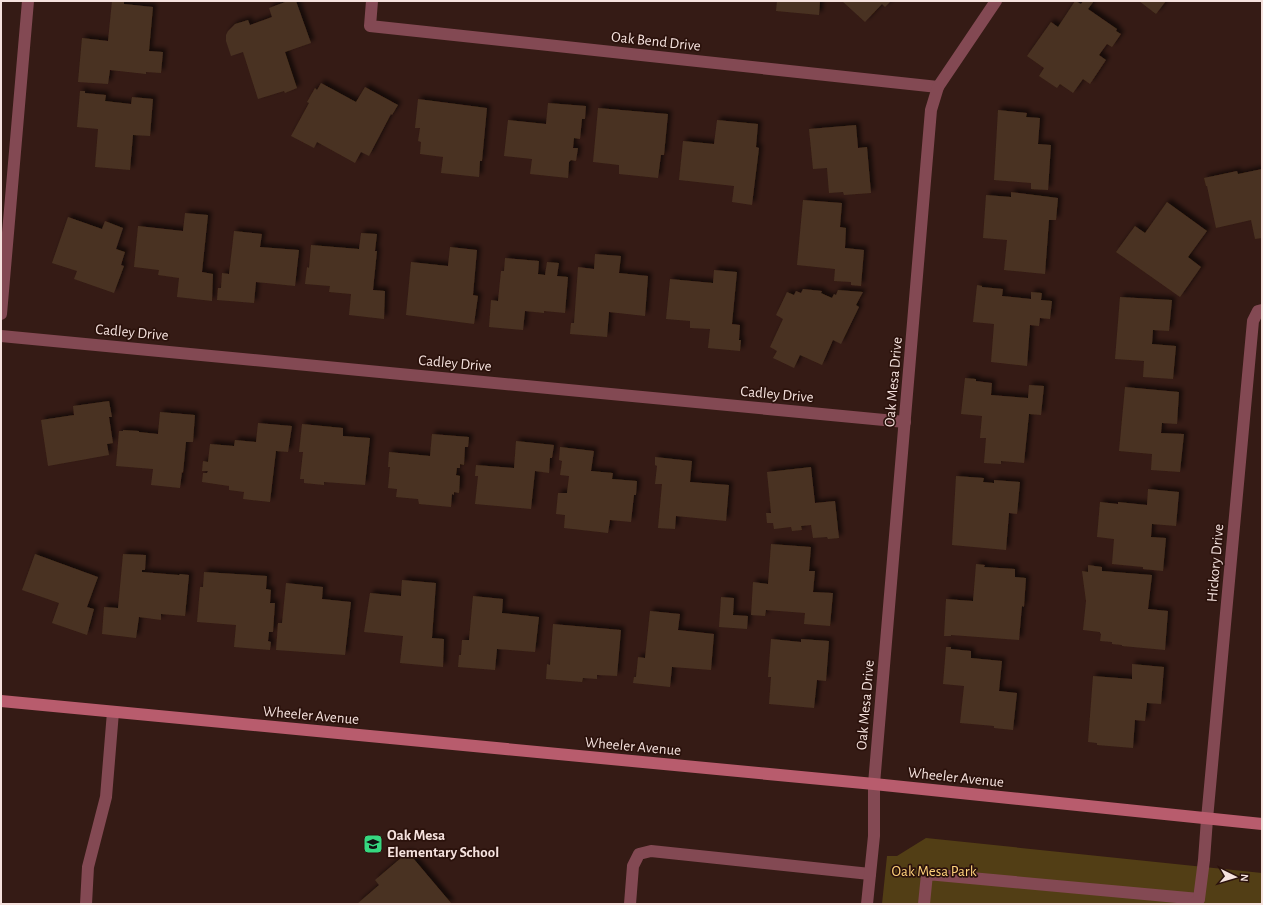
<svg xmlns="http://www.w3.org/2000/svg" width="1263" height="905" viewBox="0 0 1263 905" font-family="'Alegreya Sans',sans-serif">
<defs>
<filter id="shadow"><feDropShadow dx="3.5" dy="-3.5" stdDeviation="2" flood-color="#0009"/></filter>
</defs>
<rect width="100%" height="100%" fill="#351b15"/>
<polygon fill="#523e15" points="926,838 1262,873 1262,904 882,904 887,856 897,856"/>
<g fill="#493221" filter="url(#shadow)">
<polygon points="112,1 124,1 124,4 153,7 149,51 163,52 161,73 146,72 146,74 110,70 108,84 78,82 82,38 108,41"/>
<polygon points="288,1 296,1 311,43 285,52 297,88 285,93 284,91 258,99 243,52 231,56 226,41 226,35 228,31 235,24 248,20 250,25 272,17 269,8"/>
<polygon points="777,1 820,1 819,15 776,11"/>
<polygon points="842,1 891,1 885,7 882,4 865,22"/>
<polygon points="1075,1 1081,4 1083,1 1094,1 1088,9 1117,29 1116,31 1121,34 1112,47 1107,44 1099,55 1106,60 1090,84 1083,79 1073,93 1060,84 1057,88 1039,76 1044,68 1027,56 1051,22 1058,27"/>
<polygon points="1139,1 1166,1 1156,14"/>
<polygon points="321,83 356,102 365,87 398,105 392,115 391,114 369,156 361,152 355,163 317,142 314,148 291,136 309,103 307,102 315,88 317,90"/>
<polygon points="80,91 85,91 85,93 106,95 105,101 131,104 132,97 153,99 150,136 133,135 130,170 95,167 98,129 77,127"/>
<polygon points="418,99 487,108 482,161 480,161 479,177 441,173 443,157 420,154 421,142 418,141 420,128 415,128"/>
<polygon points="548,103 586,106 585,119 582,119 580,139 574,138 573,148 578,148 576,161 571,160 569,162 568,178 530,174 532,159 504,156 508,120 546,124"/>
<polygon points="598,108 668,114 664,155 661,155 658,178 619,174 619,165 593,162"/>
<polygon points="998,110 1027,113 1026,117 1040,118 1038,144 1051,145 1048,190 1031,189 1031,183 994,180"/>
<polygon points="717,120 758,124 756,147 759,148 752,205 732,202 734,186 679,180 683,141 714,144"/>
<polygon points="856,125 858,148 867,147 871,193 844,195 843,192 829,193 827,168 813,169 809,129"/>
<polygon points="1262,169 1262,238 1255,239 1251,220 1216,228 1207,186 1206,186 1204,178 1237,171 1238,174"/>
<polygon points="1011,192 1058,198 1056,220 1049,220 1045,274 1004,270 1007,240 983,238 986,195 1011,197"/>
<polygon points="803,200 842,203 840,227 846,228 845,248 864,250 861,286 851,285 851,282 834,281 835,269 797,265"/>
<polygon points="1167,202 1207,231 1188,257 1201,267 1180,297 1116,252 1135,226 1145,233"/>
<polygon points="185,213 208,215 202,272 213,274 212,301 177,297 179,278 158,275 159,270 134,267 138,226 183,231"/>
<polygon points="68,217 102,229 105,221 123,228 116,249 125,252 121,265 124,266 114,293 74,279 77,271 52,263"/>
<polygon points="234,231 262,234 260,247 299,250 295,286 256,282 254,303 217,300 218,288 221,288 222,273 229,274"/>
<polygon points="361,233 377,234 375,251 377,251 373,290 385,291 384,319 349,315 351,294 329,292 330,286 305,284 307,267 309,268 311,245 359,249"/>
<polygon points="450,247 477,250 473,295 478,296 474,324 406,315 411,262 448,266"/>
<polygon points="595,254 621,256 619,273 648,276 645,316 609,312 607,337 570,334 571,323 574,323 578,267 594,269"/>
<polygon points="505,258 539,261 538,274 545,275 547,262 559,263 557,276 568,277 565,313 544,311 544,313 525,311 523,330 489,327 491,300 498,301 501,271 504,271"/>
<polygon points="714,270 737,272 732,324 740,325 739,340 741,340 740,351 708,348 710,329 690,328 690,321 666,319 670,279 713,283"/>
<polygon points="977,285 982,286 982,287 1003,289 1002,296 1031,299 1031,292 1042,293 1041,300 1052,301 1050,319 1040,318 1039,326 1030,325 1027,366 991,362 994,324 973,322"/>
<polygon points="803,289 822,291 821,293 832,298 834,294 836,295 838,290 863,292 856,305 859,307 841,344 833,340 822,365 800,355 794,368 773,358 777,351 770,347 783,319 776,315 787,292 794,295 796,291 801,293"/>
<polygon points="1120,297 1172,300 1169,331 1153,330 1152,344 1176,346 1173,379 1143,377 1144,361 1115,359"/>
<polygon points="965,378 976,379 976,381 992,383 991,395 1028,398 1029,385 1044,386 1041,415 1029,414 1024,463 1001,461 1001,464 984,463 986,438 980,438 982,416 961,414"/>
<polygon points="1125,387 1179,392 1177,424 1162,423 1161,433 1184,434 1180,472 1151,470 1152,454 1119,451"/>
<polygon points="109,401 112,417 109,417 113,443 107,444 109,455 48,466 41,420 74,415 73,406"/>
<polygon points="160,412 195,415 193,442 186,442 183,473 182,472 180,488 151,485 153,469 116,466 119,431 123,431 123,430 139,431 139,432 158,434"/>
<polygon points="258,423 292,426 288,452 276,451 270,502 243,499 244,492 229,490 229,486 202,482 203,473 207,473 208,471 202,471 203,461 208,462 210,444 234,446 235,440 256,442"/>
<polygon points="302,424 343,428 343,436 370,438 365,485 324,482 324,485 304,483 304,479 300,479 303,452 299,452"/>
<polygon points="432,434 469,437 468,447 465,447 464,465 460,464 460,468 457,468 456,475 460,476 459,493 454,492 454,495 452,494 451,507 419,504 418,499 396,497 397,489 388,488 390,467 388,467 389,452 430,456"/>
<polygon points="516,441 554,445 552,458 550,458 549,473 535,471 531,509 475,504 478,476 475,476 476,465 514,468"/>
<polygon points="560,447 594,451 591,471 613,473 612,479 637,481 636,495 634,495 631,522 610,520 608,533 564,528 565,515 556,514 558,493 567,493 569,476 560,475 562,461 559,460"/>
<polygon points="655,457 692,461 690,482 729,485 726,521 676,516 675,529 658,528 662,484 655,484 657,466 655,465"/>
<polygon points="811,467 815,503 835,501 839,538 828,539 827,537 813,538 811,525 801,526 802,530 792,531 791,527 774,529 773,523 767,523 766,513 771,513 767,472"/>
<polygon points="956,476 984,478 983,482 994,483 994,480 1020,482 1017,514 1009,513 1006,550 952,545"/>
<polygon points="1148,489 1179,492 1176,526 1152,524 1151,537 1166,538 1163,571 1143,569 1143,567 1112,564 1114,539 1097,537 1100,502 1118,504 1118,502 1147,505"/>
<polygon points="771,544 811,547 809,571 815,571 813,592 833,593 830,626 804,624 805,613 766,610 765,616 751,615 753,582 768,584"/>
<polygon points="35,554 98,577 87,607 94,609 87,635 52,623 59,603 22,590"/>
<polygon points="123,554 146,555 145,570 142,570 142,572 179,575 180,574 189,575 185,616 161,614 161,620 139,617 136,638 102,634 104,607 118,608"/>
<polygon points="976,564 985,565 984,567 1015,569 1015,577 1026,578 1024,607 1022,606 1019,640 951,635 951,636 944,636 946,599 973,601"/>
<polygon points="1088,565 1102,567 1102,571 1152,575 1148,609 1168,611 1165,650 1122,646 1122,645 1112,644 1112,642 1100,641 1101,634 1100,633 1100,632 1083,630 1086,601 1082,571 1088,572"/>
<polygon points="204,572 267,576 266,589 271,590 270,603 275,603 273,632 269,632 268,641 271,642 270,650 234,647 236,625 197,622 200,587 203,587"/>
<polygon points="402,580 436,583 432,638 444,639 443,667 400,663 403,636 364,632 370,593 401,596"/>
<polygon points="286,583 323,587 322,599 351,602 345,655 276,650 278,623 282,623"/>
<polygon points="473,596 503,599 502,613 539,617 535,652 497,649 495,670 458,667 459,655 461,655 462,640 469,640"/>
<polygon points="721,597 734,598 733,615 748,616 747,629 719,627"/>
<polygon points="650,611 680,614 678,630 714,634 711,670 672,667 670,687 633,683 634,677 636,677 638,657 645,658"/>
<polygon points="553,624 621,630 617,676 597,675 597,679 583,678 582,682 546,679 547,664 550,665"/>
<polygon points="771,639 801,642 801,639 829,641 826,681 817,680 814,708 769,704 771,677 768,677"/>
<polygon points="946,647 951,647 951,649 971,651 971,658 1002,661 999,691 1017,693 1013,730 994,728 994,726 960,723 964,686 943,684"/>
<polygon points="1132,664 1164,667 1161,704 1147,703 1145,721 1135,720 1133,748 1097,745 1097,743 1088,742 1093,676 1132,679"/>
<polygon points="408,852 451,903 450,904 357,904 379,885 375,880"/>
</g>
<g fill="none" stroke-linecap="round" stroke-linejoin="round">
<g stroke="#834953" stroke-width="12">
<polyline points="86,904 88,867 106,797 113,712"/>
<polyline points="630,904 633,866 639,854 651,851 870,874"/>
<polyline points="867,904 874,836 874,784"/>
<polyline points="924,904 927,874 1199,899"/>
<polyline points="1193,904 1199,899 1204,860 1207,819"/>
</g>
<g stroke="#834953" stroke-width="12">
<polyline points="372,1 370,26 938,87"/>
<polyline points="1,314 28,1"/>
<polyline points="1,336 905,422"/>
<polyline points="874,784 931,110 938,87 996,1"/>
<polyline points="1207,819 1253,321 1258,311 1262,310"/>
</g>
<polyline stroke="#b85c6d" stroke-width="12" points="1,701 874,784 1262,824"/>
</g>
<defs>
<g id="school-square" transform="scale(1)"><rect x="-9" y="-9" width="18" height="18" rx="4" fill="#36d880" stroke="#2b120c"/><path d="M0-5L7-2L0 1L-7-2ZM-4 1L0 2.5L4 1V4Q0 6-4 4Z" fill="#111"/></g>
</defs>
<g fill-rule="evenodd">
<use href="#school-square" x="373" y="844"/>
</g>
<g text-anchor="middle" stroke-width="3.5" stroke-linejoin="round" paint-order="stroke">
<g font-size="15" fill="#f5e2de" stroke="#2b120c">
<text transform="translate(656 41) rotate(6)" y="5">Oak Bend Drive</text>
<text transform="translate(132 332) rotate(5)" y="5">Cadley Drive</text>
<text transform="translate(455 363) rotate(5)" y="5">Cadley Drive</text>
<text transform="translate(893 382) rotate(-85)" y="5">Oak Mesa Drive</text>
<text transform="translate(777 394) rotate(5)" y="5">Cadley Drive</text>
<text transform="translate(1215 563) rotate(-85)" y="5">Hickory Drive</text>
<text transform="translate(865 705) rotate(-85)" y="5">Oak Mesa Drive</text>
<text transform="translate(311 715) rotate(5)" y="5">Wheeler Avenue</text>
<text transform="translate(633 746) rotate(5)" y="5">Wheeler Avenue</text>
<text transform="translate(956 777) rotate(6)" y="5">Wheeler Avenue</text>
</g>
<g font-size="15" font-weight="bold" fill="#f5e2de" stroke="#2b120c" text-anchor="start">
<text x="387" y="840">Oak Mesa<tspan x="387" dy="17">Elementary School</tspan></text>
</g>
<g font-size="15" fill="#fed17b" stroke="#2b120c">
<text x="934" y="876">Oak Mesa Park</text>
</g>
</g>
<rect width="1263" height="905" fill="none" stroke="#f5e2de" stroke-width="4"/>
<g transform="translate(1235 877) rotate(95)" stroke="#2b120c" stroke-width="3" paint-order="stroke">
<path d="M0-3L7 15L0 10L-7 15Z" fill="#f5e2de"/>
<text y="-6" font-size="11" font-weight="bold" text-anchor="middle" fill="#f5e2de">N</text>
</g>
</svg>
